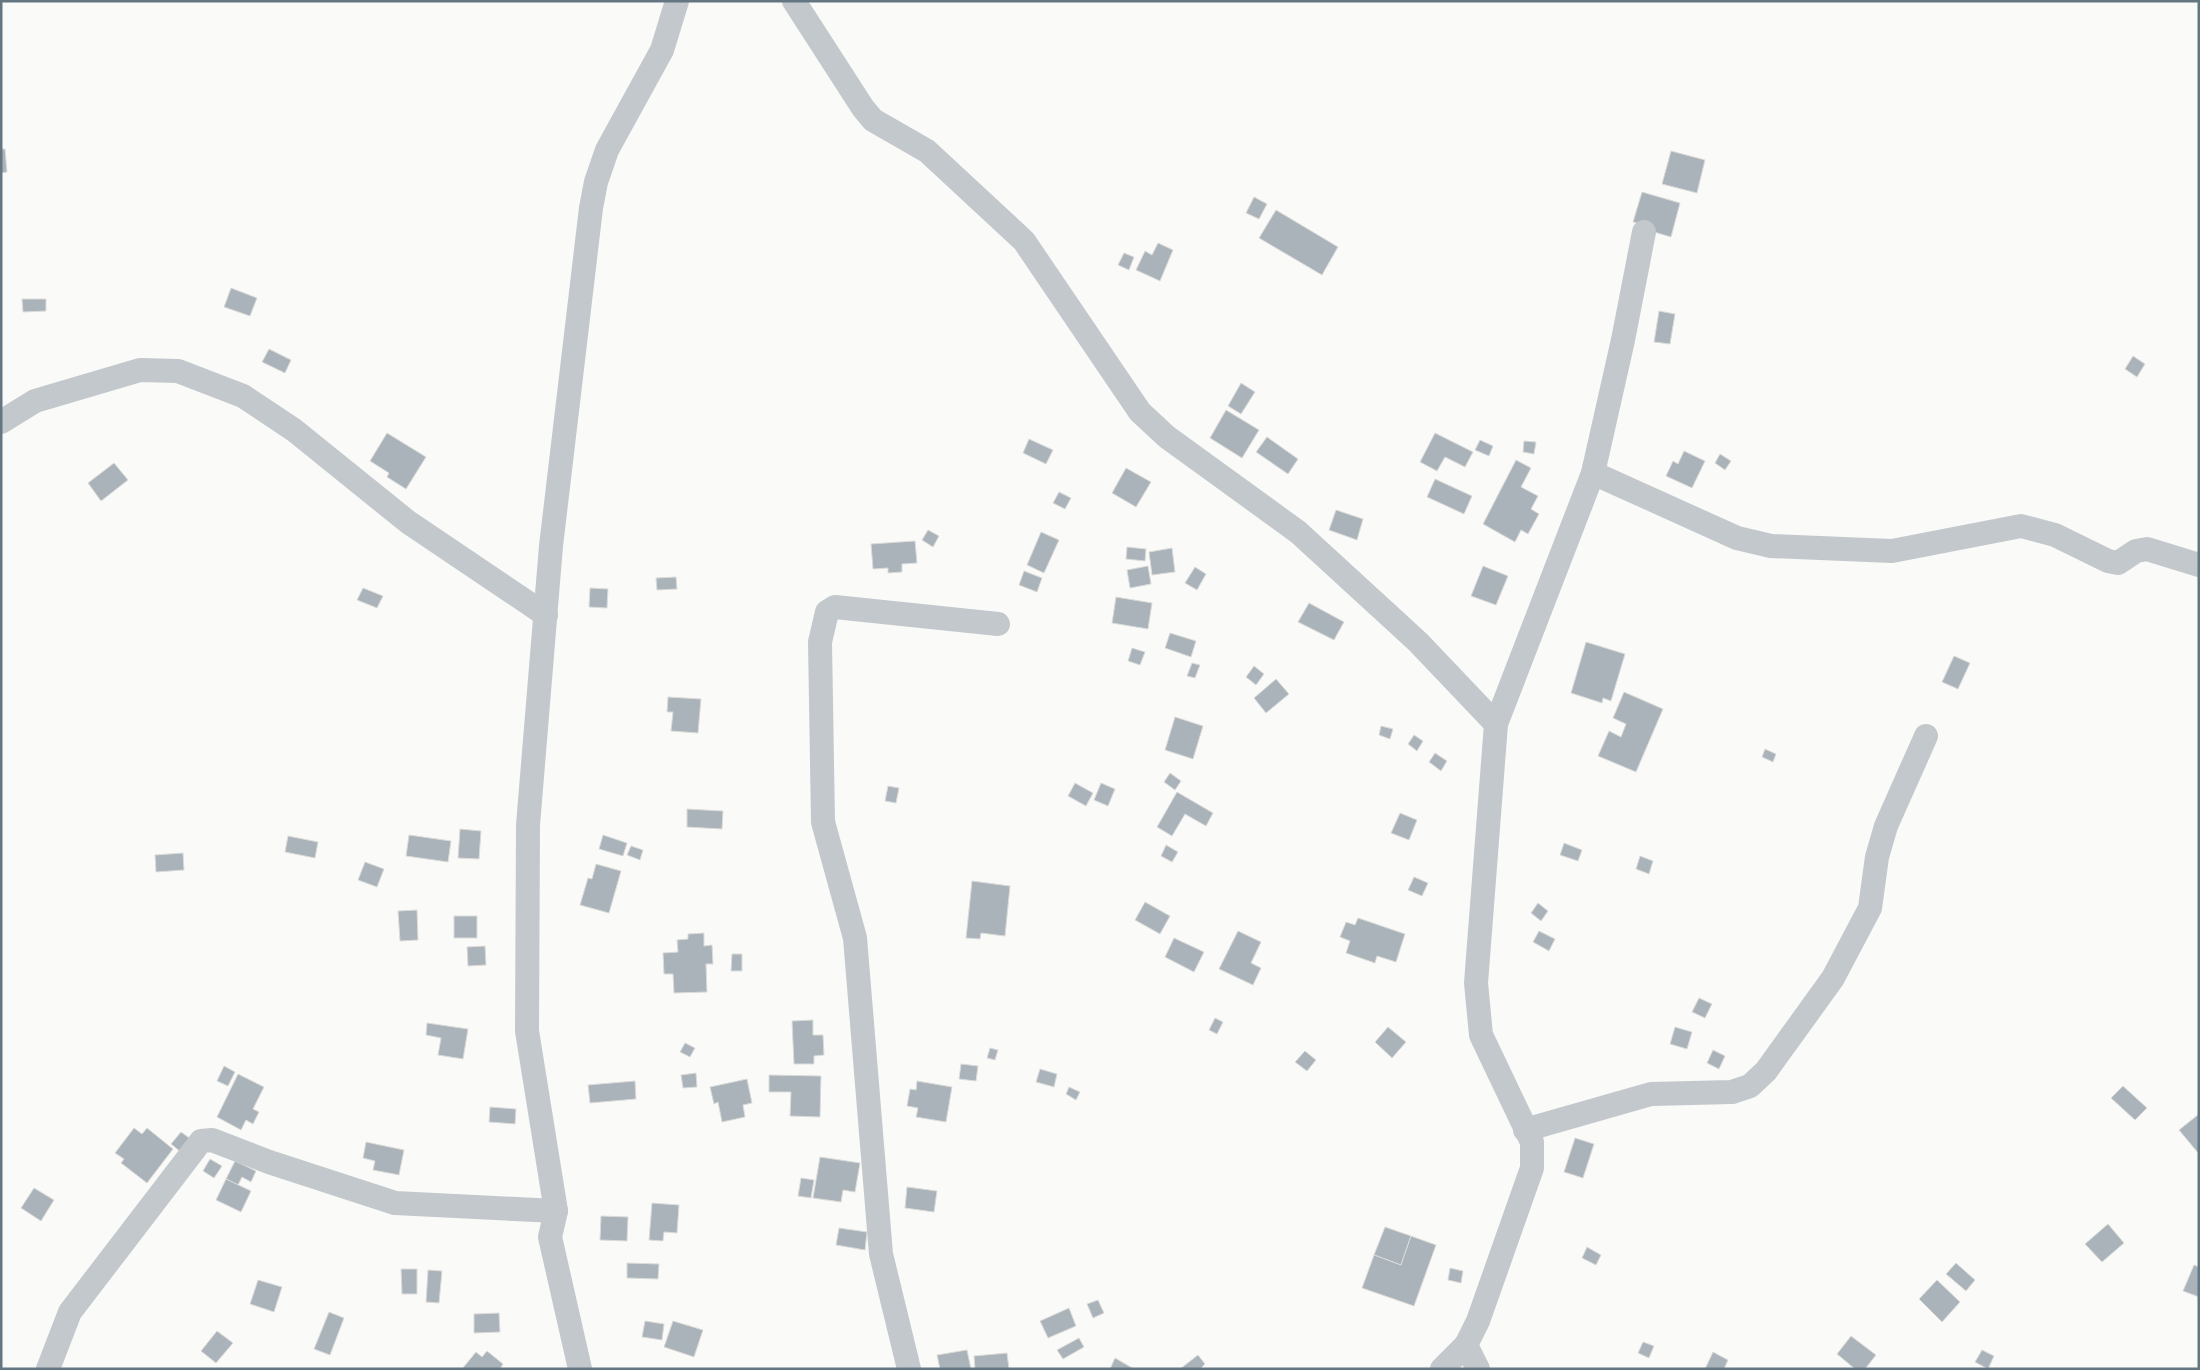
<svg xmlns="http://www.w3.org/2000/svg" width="2200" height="1370" viewBox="0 0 2200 1370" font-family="Lato,sans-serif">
<rect width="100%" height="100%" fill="#fafaf8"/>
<g fill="#aab3b9" stroke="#dcdcda">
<polygon points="1,149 5,149 7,172 1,173"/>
<polygon points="1671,151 1705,160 1697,193 1662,184"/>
<polygon points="1642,192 1680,203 1671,237 1654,232 1655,228 1633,222"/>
<polygon points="1254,197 1267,204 1259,219 1246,213"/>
<polygon points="1276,210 1338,247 1322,275 1259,238"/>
<polygon points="1158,243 1173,250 1160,281 1136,270 1145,251 1152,255"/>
<polygon points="1124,253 1134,257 1129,270 1118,265"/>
<polygon points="231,288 257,298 250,316 224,307"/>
<polygon points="22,299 46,299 46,311 23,312"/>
<polygon points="1659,311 1675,314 1670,344 1654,342"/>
<polygon points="269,349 291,360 285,373 262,362"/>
<polygon points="2133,356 2145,364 2137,377 2125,369"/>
<polygon points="1241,383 1255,392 1241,414 1228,406"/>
<polygon points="1226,410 1259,430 1242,458 1210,438"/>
<polygon points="387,433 426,457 406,489 387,477 389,473 370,461"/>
<polygon points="1435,433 1473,452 1465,467 1445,457 1437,471 1420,462"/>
<polygon points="1267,437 1298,459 1288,474 1256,452"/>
<polygon points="1029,439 1053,450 1046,464 1023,453"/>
<polygon points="1480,440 1493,446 1489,456 1475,450"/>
<polygon points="1524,441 1536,442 1534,454 1523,452"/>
<polygon points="1684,451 1705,461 1692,488 1666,476 1673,461 1678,464"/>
<polygon points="1720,454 1731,461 1725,470 1715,463"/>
<polygon points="1516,460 1531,468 1521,487 1538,496 1531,509 1539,514 1528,534 1521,530 1515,542 1483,524"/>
<polygon points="114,463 128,480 101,501 88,483"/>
<polygon points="1126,468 1151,482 1136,507 1112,493"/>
<polygon points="1435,479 1472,496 1464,514 1427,497"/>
<polygon points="1059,492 1071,498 1065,509 1053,503"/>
<polygon points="1336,510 1363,519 1357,540 1329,530"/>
<polygon points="928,530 939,536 933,547 922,540"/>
<polygon points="1041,532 1059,540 1044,573 1027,565"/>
<polygon points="915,541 917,563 902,564 902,572 888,573 888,568 873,569 871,544"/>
<polygon points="1127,547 1146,549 1145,561 1126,559"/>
<polygon points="1172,548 1175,572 1152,575 1149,552"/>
<polygon points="1148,566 1151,584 1130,588 1127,570"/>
<polygon points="1483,566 1508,576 1496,605 1471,596"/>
<polygon points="1195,567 1206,574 1197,590 1185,583"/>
<polygon points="1024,571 1042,578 1037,592 1019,585"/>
<polygon points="676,577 677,589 657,590 656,578"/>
<polygon points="363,588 383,596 377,608 357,600"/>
<polygon points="590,588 608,589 607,608 589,607"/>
<polygon points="1116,597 1152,603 1148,629 1112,623"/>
<polygon points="1309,603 1344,622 1334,640 1298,622"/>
<polygon points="1170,633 1196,641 1191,657 1165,648"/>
<polygon points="1586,642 1625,654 1611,701 1603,698 1602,703 1571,693"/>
<polygon points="1132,648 1145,652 1140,665 1128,661"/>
<polygon points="1954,656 1970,663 1958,689 1942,682"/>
<polygon points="1192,663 1200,665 1195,678 1187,676"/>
<polygon points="1254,666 1264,674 1256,685 1246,677"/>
<polygon points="1276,679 1289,694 1266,713 1254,698"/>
<polygon points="1624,692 1663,709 1636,772 1598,756 1609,731 1621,737 1626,724 1613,718"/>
<polygon points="668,697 701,699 698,733 671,731 673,712 667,712"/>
<polygon points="1175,717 1203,726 1193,759 1165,750"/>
<polygon points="1381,726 1393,729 1390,739 1379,735"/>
<polygon points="1414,735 1423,741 1417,751 1408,744"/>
<polygon points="1765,749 1776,754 1773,762 1762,757"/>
<polygon points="1435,753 1447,761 1441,771 1429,762"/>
<polygon points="1170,773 1181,781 1175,790 1164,782"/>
<polygon points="1075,783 1093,793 1086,806 1068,796"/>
<polygon points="1101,783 1115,789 1108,806 1094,800"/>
<polygon points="888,786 899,788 896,803 885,801"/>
<polygon points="1177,792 1213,813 1206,826 1185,814 1172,836 1157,827"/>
<polygon points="687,809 723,811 722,829 687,827"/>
<polygon points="1400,813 1417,820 1409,840 1391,833"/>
<polygon points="460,829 481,831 479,859 458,858"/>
<polygon points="409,835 451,841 448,862 406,856"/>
<polygon points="603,835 627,843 623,856 599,849"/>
<polygon points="288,836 318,842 315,858 285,852"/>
<polygon points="1564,843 1582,850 1578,861 1560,855"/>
<polygon points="1166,845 1178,852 1172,862 1161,856"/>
<polygon points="631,846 643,850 640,860 627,855"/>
<polygon points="183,853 184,870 156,872 155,855"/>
<polygon points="1640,856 1653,861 1649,874 1636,869"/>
<polygon points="365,862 384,869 377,887 358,880"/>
<polygon points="596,864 621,871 609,913 580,905 588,878 592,879"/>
<polygon points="1414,877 1428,883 1422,896 1408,890"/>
<polygon points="972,881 1010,886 1005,936 981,933 980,939 966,938"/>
<polygon points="1145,902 1170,916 1160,934 1135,920"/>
<polygon points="1538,903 1548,911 1541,921 1531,913"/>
<polygon points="417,910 418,940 400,941 398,911"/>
<rect x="454" y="916" width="23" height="22"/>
<polygon points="1358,918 1405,934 1396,962 1377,956 1375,963 1346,953 1350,941 1340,937 1346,922 1355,925"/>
<polygon points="1238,931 1261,942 1251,963 1261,968 1253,985 1219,969"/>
<polygon points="1539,931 1555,939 1549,951 1533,942"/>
<polygon points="704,933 704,946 712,945 713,964 706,964 707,992 674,993 673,974 664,974 663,953 678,952 677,940 688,939 688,934"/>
<polygon points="1174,938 1204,952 1194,972 1165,957"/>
<polygon points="485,946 486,965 468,966 467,947"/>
<polygon points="732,954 742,954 742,971 731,971"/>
<polygon points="1699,998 1712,1004 1705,1018 1692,1012"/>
<polygon points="1215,1018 1223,1022 1217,1034 1209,1030"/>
<polygon points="813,1020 813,1035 823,1035 824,1055 814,1056 814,1064 794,1064 792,1021"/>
<polygon points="427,1023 468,1029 463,1059 438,1055 441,1038 426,1035"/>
<polygon points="1388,1027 1406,1042 1392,1058 1375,1042"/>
<polygon points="1675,1027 1692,1032 1687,1049 1670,1044"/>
<polygon points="685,1043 695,1048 690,1057 680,1052"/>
<polygon points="990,1048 998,1050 995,1060 987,1058"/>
<polygon points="1713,1050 1725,1056 1719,1069 1707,1063"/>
<polygon points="1305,1051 1316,1060 1307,1071 1295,1062"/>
<polygon points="961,1064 978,1066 976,1081 959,1079"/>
<polygon points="224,1066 235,1072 228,1086 217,1081"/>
<polygon points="1040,1069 1057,1074 1054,1087 1036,1082"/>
<polygon points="696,1073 697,1087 683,1088 681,1075"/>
<polygon points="238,1074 264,1087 253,1109 259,1112 253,1124 246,1120 241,1130 217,1117"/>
<polygon points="769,1075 821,1076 820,1117 790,1116 791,1092 769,1092"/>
<polygon points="747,1079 752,1103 743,1105 745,1117 722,1122 718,1102 714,1104 710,1087"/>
<polygon points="635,1081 636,1099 590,1103 588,1085"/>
<polygon points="917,1081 952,1087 946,1122 916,1117 918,1108 907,1106 910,1089 916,1090"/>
<polygon points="2123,1086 2147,1108 2135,1120 2111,1098"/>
<polygon points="1069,1087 1080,1092 1076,1100 1066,1094"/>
<polygon points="490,1107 516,1109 515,1124 489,1122"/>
<polygon points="2199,1114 2199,1154 2179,1130"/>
<polygon points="134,1128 142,1134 147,1128 173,1149 147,1183 121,1163 124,1159 115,1153"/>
<polygon points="181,1132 192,1140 182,1153 171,1144"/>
<polygon points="1575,1138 1594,1144 1583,1178 1564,1172"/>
<polygon points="366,1142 404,1150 399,1175 373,1170 375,1161 363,1158"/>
<polygon points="820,1157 860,1163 855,1192 843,1190 841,1202 813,1198"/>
<polygon points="210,1159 222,1166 214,1178 203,1171"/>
<polygon points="235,1161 256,1171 251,1182 242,1177 238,1185 226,1179"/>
<polygon points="801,1178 814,1180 811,1198 798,1196"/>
<polygon points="226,1179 251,1191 241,1212 216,1200"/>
<polygon points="907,1187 937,1191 934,1212 905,1208"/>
<polygon points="34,1188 54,1200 41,1221 21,1208"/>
<polygon points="652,1203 679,1205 677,1233 664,1232 663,1241 649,1240"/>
<polygon points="601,1216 628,1217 627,1241 600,1240"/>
<polygon points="2108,1224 2124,1243 2102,1262 2085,1244"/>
<polygon points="1385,1227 1411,1236 1401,1265 1374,1255"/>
<polygon points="839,1228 867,1232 865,1250 836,1245"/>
<polygon points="1411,1236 1436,1245 1414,1306 1362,1288 1374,1255 1401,1265"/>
<polygon points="1587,1247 1601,1255 1596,1265 1582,1258"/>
<polygon points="627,1263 659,1264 658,1279 627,1278"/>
<polygon points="1956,1263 1975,1280 1966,1291 1946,1274"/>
<polygon points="2194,1265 2199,1267 2199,1297 2183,1291"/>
<polygon points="1450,1268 1463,1271 1461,1283 1448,1280"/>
<polygon points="401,1269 417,1269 417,1294 402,1294"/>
<polygon points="428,1270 442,1271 439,1303 426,1302"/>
<polygon points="258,1280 282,1287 274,1312 250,1304"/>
<polygon points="1937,1280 1960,1302 1942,1322 1919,1299"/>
<polygon points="1098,1300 1104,1313 1093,1318 1087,1304"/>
<polygon points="1069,1308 1076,1326 1048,1338 1040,1321"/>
<polygon points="329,1312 344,1318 330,1355 314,1349"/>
<polygon points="499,1313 500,1332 474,1333 474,1314"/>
<polygon points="645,1321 664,1324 662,1340 642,1337"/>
<polygon points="673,1321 703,1330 694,1357 664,1347"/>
<polygon points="217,1331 233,1343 216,1363 201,1351"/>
<polygon points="1851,1336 1876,1355 1865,1369 1855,1369 1837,1354"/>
<polygon points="1079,1338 1084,1347 1063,1359 1057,1350"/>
<polygon points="1643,1342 1654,1346 1649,1358 1638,1353"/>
<polygon points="967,1350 971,1369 940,1369 937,1355"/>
<polygon points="1982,1350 1994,1356 1988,1369 1975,1362"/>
<polygon points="487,1351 503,1364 500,1369 462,1369 476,1352 482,1357"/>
<polygon points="1713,1352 1728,1360 1724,1369 1705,1369"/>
<polygon points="1007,1353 1009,1369 975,1369 974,1356"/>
<polygon points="1198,1355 1205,1364 1200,1369 1180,1369"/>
<polygon points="1115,1358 1134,1369 1110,1369"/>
</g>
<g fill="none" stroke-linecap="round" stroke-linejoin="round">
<g stroke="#c3c8cc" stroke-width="24">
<polyline points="794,1 863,108 873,120 927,151 1024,241 1140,412 1167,437 1298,532 1418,642 1496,724"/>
<polyline points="1,422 35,401 140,370 178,371 243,396 294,430 408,522 546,615"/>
<polyline points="1593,473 1737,538 1771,546 1892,551 2021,526 2055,535 2108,561 2118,563 2136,551 2147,549 2199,565"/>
<polyline points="1525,1130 1651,1094 1732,1092 1750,1086 1766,1071 1833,978 1870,908 1877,857 1886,826 1926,736"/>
<polyline points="1466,1345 1478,1369"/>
<polyline points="48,1369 70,1312 201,1141 212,1140 269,1162 395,1203 556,1211"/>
<polyline points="580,1369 550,1237 556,1211 527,1031 528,825 551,546 591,208 596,182 607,150 662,50 677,1"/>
<polyline points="909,1369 881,1254 855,938 823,822 820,642 827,612 835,607 998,624"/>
<polyline points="1442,1369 1466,1345 1478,1321 1532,1168 1532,1142 1481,1035 1476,983 1496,724 1593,473 1623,340 1644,232"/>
</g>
</g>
<rect width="2200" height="1370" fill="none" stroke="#657683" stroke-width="5"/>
</svg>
